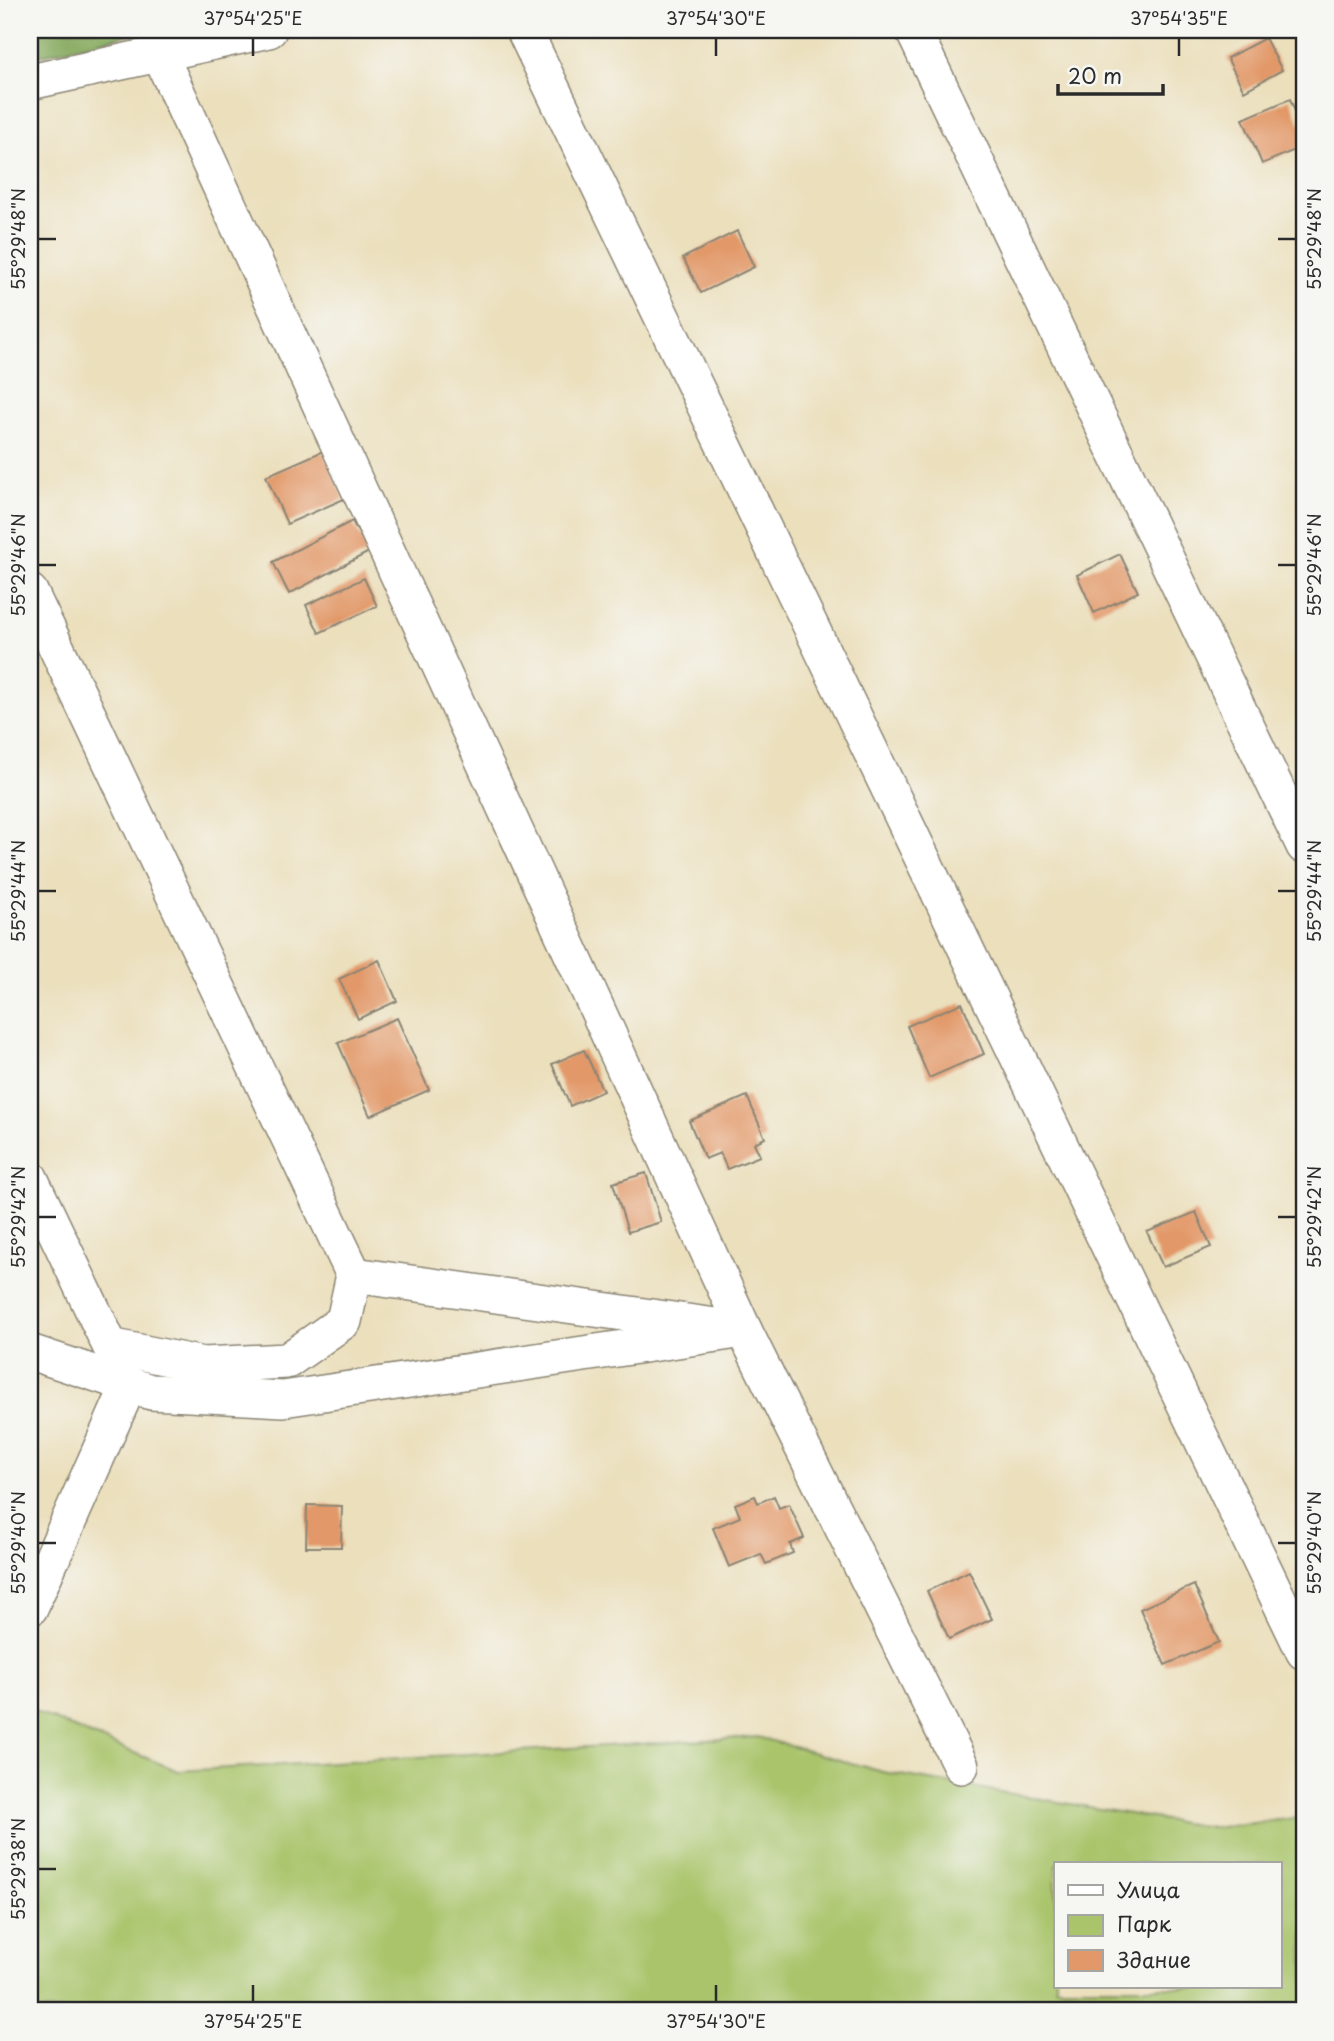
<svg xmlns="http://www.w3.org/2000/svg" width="1334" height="2041" viewBox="0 0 1334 2041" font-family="'Playpen Sans',sans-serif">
<rect width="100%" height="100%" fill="#f6f6f2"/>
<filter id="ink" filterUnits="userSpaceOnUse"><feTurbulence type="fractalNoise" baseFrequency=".0143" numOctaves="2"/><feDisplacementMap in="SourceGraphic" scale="14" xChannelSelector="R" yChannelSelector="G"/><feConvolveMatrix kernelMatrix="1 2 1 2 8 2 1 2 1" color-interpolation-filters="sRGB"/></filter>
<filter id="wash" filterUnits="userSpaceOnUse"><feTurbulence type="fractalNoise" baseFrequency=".00686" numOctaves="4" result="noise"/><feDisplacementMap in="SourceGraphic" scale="28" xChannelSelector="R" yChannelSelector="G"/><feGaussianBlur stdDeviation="1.57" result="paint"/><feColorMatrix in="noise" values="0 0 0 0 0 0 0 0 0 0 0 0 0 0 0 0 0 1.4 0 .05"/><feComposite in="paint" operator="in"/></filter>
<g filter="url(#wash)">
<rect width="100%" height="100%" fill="#ebdfbc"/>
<path fill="#a9c46a" stroke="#6a784a" stroke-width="2" fill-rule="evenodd" d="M30,1710L178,1771L758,1737L883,1772L1212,1828L1304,1817V2011H30ZM1056,1864H1280V1987H1056Z"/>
<polygon fill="#86aa5e" stroke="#586a44" stroke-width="2" points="30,30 150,30 30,58"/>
<g id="blocks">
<g fill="#e29868">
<polygon points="1265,38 1282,70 1244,91 1227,58"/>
<polygon points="1290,99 1304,133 1304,146 1262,164 1243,119"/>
<polygon points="737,231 754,267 701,293 683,258"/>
<polygon points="323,451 344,499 287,524 266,476"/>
<polygon points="352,521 369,552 289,594 273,562"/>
<polygon points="1120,554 1138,592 1094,613 1077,575"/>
<polygon points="364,578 377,606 319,633 306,605"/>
<polygon points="379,960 397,1001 358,1019 339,979"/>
<polygon points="962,1003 984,1054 929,1078 907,1026"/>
<polygon points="397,1018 429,1090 370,1116 338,1043"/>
<polygon points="584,1050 603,1091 570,1106 552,1064"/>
<polygon points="747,1096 765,1138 754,1143 760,1156 727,1169 720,1153 705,1159 689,1121"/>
<polygon points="646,1173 661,1222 628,1232 613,1183"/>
<polygon points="1196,1212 1211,1247 1163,1267 1147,1232"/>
<polygon points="755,1496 758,1503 774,1496 779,1508 789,1504 804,1538 790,1544 793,1553 766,1564 761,1554 729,1567 713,1528 740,1517 735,1504"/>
<polygon points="307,1505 342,1506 341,1547 306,1547"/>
<polygon points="969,1571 992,1619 949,1639 927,1591"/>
<polygon points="1194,1585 1219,1642 1165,1665 1140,1609"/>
</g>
</g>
</g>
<g filter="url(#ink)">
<use href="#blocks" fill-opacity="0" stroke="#8b8574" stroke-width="2"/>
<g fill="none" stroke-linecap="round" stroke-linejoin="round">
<g stroke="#8b8574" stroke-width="38">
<g id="minor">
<polyline points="524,30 1304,1652"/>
<polyline points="913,30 1304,846"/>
<polyline points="160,55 744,1330 354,1275"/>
<polyline points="30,82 269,30"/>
<polyline points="30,592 354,1275 344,1321 287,1361 203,1365 110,1346 30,1178"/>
<polyline points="30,1352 151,1392 283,1399 744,1330 961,1766"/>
<polyline points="30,1608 129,1385"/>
</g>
</g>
<use href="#minor" stroke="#fff" stroke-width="35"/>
</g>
</g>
<path fill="none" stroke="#2b2b2b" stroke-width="2.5" d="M253,38V56M716,38V56M1179,38V56M38,239H56M1278,239H1296M38,565H56M1278,565H1296M38,891H56M1278,891H1296M38,1217H56M1278,1217H1296M38,1543H56M1278,1543H1296M38,1869H56M253,1985V2002M716,1985V2002"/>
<rect width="1334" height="2041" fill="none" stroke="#f6f6f2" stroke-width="77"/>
<rect x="1054" y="1862" width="228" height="126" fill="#f6f6f2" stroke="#a5a5a2" stroke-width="2"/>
<rect x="1068" y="1885" width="35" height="10" fill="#ffffff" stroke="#a5a5a2" stroke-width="2"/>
<text x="1117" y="1898" font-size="21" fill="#2b2b2b">Улица</text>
<rect x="1068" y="1915" width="35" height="21" fill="#a9c46a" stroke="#a5a5a2" stroke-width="2"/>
<text x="1117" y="1932" font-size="21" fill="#2b2b2b">Парк</text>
<rect x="1068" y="1950" width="35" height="21" fill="#e29868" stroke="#a5a5a2" stroke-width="2"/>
<text x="1117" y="1968" font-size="21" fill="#2b2b2b">Здание</text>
<path d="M1058 84v10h105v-10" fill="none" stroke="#2b2b2b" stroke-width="3.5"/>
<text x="1068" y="84" font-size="21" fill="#2b2b2b" stroke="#f6f6f2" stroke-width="5" paint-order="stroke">20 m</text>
<rect x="38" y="38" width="1258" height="1964" fill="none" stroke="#2b2b2b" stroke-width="2.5"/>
<g font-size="18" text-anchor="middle" fill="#2b2b2b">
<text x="253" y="25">37°54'25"E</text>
<text x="716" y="25">37°54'30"E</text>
<text x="1179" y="25">37°54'35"E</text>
<text transform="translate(19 239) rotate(-90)" y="6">55°29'48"N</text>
<text transform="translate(1315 239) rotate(-90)" y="6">55°29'48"N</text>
<text transform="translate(19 565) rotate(-90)" y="6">55°29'46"N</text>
<text transform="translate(1315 565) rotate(-90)" y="6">55°29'46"N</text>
<text transform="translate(19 891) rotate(-90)" y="6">55°29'44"N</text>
<text transform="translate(1315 891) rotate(-90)" y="6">55°29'44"N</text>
<text transform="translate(19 1217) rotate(-90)" y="6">55°29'42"N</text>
<text transform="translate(1315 1217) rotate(-90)" y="6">55°29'42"N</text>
<text transform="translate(19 1543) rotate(-90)" y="6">55°29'40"N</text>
<text transform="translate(1315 1543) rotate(-90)" y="6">55°29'40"N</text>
<text transform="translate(19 1869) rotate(-90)" y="6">55°29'38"N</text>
<text x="253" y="2028">37°54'25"E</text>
<text x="716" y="2028">37°54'30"E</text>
</g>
</svg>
